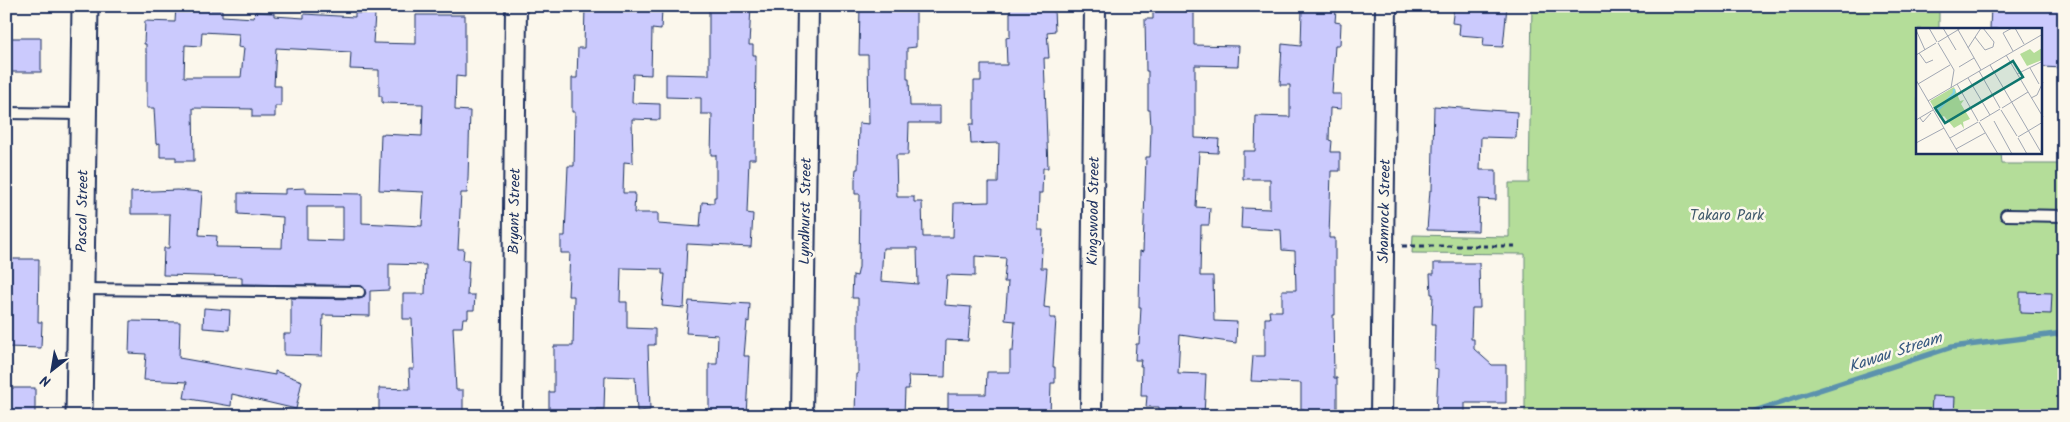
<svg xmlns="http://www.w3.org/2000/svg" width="2070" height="422" viewBox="0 0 2070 422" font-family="Kalam,sans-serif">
<rect width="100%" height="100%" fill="#fbf7ec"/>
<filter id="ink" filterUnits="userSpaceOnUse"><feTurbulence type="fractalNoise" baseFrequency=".02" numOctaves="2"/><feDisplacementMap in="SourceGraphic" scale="10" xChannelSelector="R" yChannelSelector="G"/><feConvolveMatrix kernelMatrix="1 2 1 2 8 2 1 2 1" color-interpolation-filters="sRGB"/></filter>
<g filter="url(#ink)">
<polygon fill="#b4dd99" stroke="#68867c" points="1532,6 1939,6 1939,29 1918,29 1918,152 2001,153 2002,164 2064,164 2064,416 1525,416 1525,254 1412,253 1413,235 1509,237 1509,183 1529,183"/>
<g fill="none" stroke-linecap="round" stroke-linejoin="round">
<polyline stroke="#5b92ad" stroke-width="5.5" points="1739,416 1952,347 2064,333"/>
</g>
<g fill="#cbcafd" stroke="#1b2f5e" fill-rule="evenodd">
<path d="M176,6H211V10H222V16L254,18L255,12L274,13V16L304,18V14L355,17V13L375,14L373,43L416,44V15H465V77L456,76L455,110L470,111L468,178L467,193H461L458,249H464L463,260H469L467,295H475L474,310H468V318H463L462,327H453L456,390H463V416H379V388L410,389L409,369H414L412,319H403V294H425L426,265L389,264V290L370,291V316L323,315L322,356L284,355V334H291V298L359,299L363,298L366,293L362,286L242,284V277L163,275L164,248H169L170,214H131V192L177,190L202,192L199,235L217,236L216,247L282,248L283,217L238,214V193L285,194V189L306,188V193L362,194V223L422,226L424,192L379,190L381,134L422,136L423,104L382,103V96H379V70L350,69L351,52L276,48L274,86H281V106H275V117H252V109L193,108L194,161H176V157H160V143L156,144L154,108H147V53H146V44H144L145,21L175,22ZM202,32L239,34L238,47L244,48L241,77H184L185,45L201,46ZM307,207H343V241L307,240Z"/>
<polygon points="585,6 662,8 661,30 652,29 651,75 633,74 632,103 660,104 660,120 632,119 633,163 624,162 623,193 635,193 634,213 658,213 658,224 700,227 702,202 714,203 714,197 716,197 716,155 711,155 712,114 701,114 701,98 666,97 666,74 709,75 709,6 751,6 749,45 753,45 753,55 756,55 755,159 749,159 747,213 753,214 751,247 687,244 684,308 662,306 665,274 662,274 662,269 621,268 620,302 627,302 627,328 655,329 655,345 648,345 650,410 637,411 635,377 605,376 604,409 596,409 596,416 574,416 574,414 549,414 549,392 554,392 554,346 573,346 574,296 568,296 570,253 561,253 561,236 565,236 568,166 574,166 575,112 572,112 572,78 577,78 578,48 584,48"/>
<path d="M860,6H916V47L907,48V79H909L910,106H940V123H909L908,155H896L897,197H914V202H922L923,237H953L954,203L989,202V183H998L999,143L971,144L970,124H974V81H981V65H1007L1006,38L1010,37V10L1012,9V6H1051L1052,10H1054L1055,31L1047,32L1049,58H1044L1048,168H1043L1042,193H1039L1038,230H1043L1041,268H1047L1044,307L1050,308V318H1056L1053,367H1055V383H1051L1050,416H948V394H986L987,372H1010V351H1013L1015,321L1005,320L1008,282H1004L1006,258L975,256V276L947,275L945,305L971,307L968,341L946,340L945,377L908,376L909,389H905L904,416H855L856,374H858V298H852L853,275L857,276L859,267L860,194H855V180L856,169H858L859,123L869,124L868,55H859ZM883,248H917L918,284L881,281Z"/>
<polygon points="1454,6 1507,6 1503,47 1483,46 1484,37 1459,35 1460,24 1452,23"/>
<polygon points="2003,6 2064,6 2064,68 2041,67 2041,29 1990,29 1991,7"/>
<polygon points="1302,9 1336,10 1335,22 1341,23 1340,45 1335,45 1332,94 1341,94 1341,109 1330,108 1329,140 1332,141 1331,152 1340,152 1340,171 1331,171 1329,238 1335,238 1335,315 1333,315 1334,378 1337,378 1337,416 1304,416 1304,409 1301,409 1301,383 1251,381 1253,356 1265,356 1265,318 1270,318 1269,311 1282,311 1282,290 1296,290 1295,251 1282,250 1281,230 1241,228 1242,208 1270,209 1270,179 1243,179 1243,151 1255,151 1256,116 1290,117 1290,85 1280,85 1282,44 1301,46"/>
<polygon points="1153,11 1194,11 1194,45 1239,46 1238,66 1195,65 1195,138 1219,139 1218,153 1199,152 1196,207 1210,208 1209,225 1201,225 1200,276 1213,276 1214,321 1237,322 1236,343 1180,335 1178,373 1206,374 1204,416 1177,416 1177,410 1159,410 1159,407 1146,407 1147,396 1141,396 1142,366 1140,366 1141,360 1135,360 1136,344 1139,344 1141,307 1139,307 1140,251 1143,252 1146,157 1150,157 1151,127 1150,110 1148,110 1148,71 1146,71 1145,19 1153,19"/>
<rect x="6" y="38" width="35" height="34"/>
<polygon points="1434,106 1517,112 1516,138 1481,137 1480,170 1496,170 1496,200 1479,199 1478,231 1427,230 1430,190 1432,190"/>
<polygon points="6,259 39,259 38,322 42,322 41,348 6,347"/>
<polygon points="1434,263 1479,263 1480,308 1472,308 1471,339 1474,339 1474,349 1492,365 1506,365 1506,403 1465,403 1465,416 1436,416 1438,369 1434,368 1435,324 1432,324 1433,294 1431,294 1430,274 1434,274"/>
<polygon points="2020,292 2052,293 2051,314 2020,313"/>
<polygon points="689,301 732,304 733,303 750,304 749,322 747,321 744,356 749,356 746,416 709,416 709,364 717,364 718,335 686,333"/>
<polygon points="204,308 230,310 229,330 203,328"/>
<polygon points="130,321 180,322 179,358 275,375 275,371 302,381 296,409 232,394 231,406 184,398 187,382 144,380 146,354 129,353"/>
<rect x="6" y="388" width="29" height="28"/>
<polygon points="1932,396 1955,397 1954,416 1931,416"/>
</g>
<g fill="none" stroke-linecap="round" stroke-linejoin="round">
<g stroke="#1b2f5e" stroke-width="14">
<g id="service">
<polyline points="6,113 83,114"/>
<polyline points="2006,215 2064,216"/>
<polyline points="81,289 359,292"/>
</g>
</g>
<g stroke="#1b2f5e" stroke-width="24">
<g id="minor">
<polyline points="512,416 516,6"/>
<polyline points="802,416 808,6"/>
<polyline points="1091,416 1095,6"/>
<polyline points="1381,416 1386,6"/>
</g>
</g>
<g stroke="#1b2f5e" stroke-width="29">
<polyline id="tertiary" points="79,416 85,6"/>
</g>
<polyline stroke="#1b2f5e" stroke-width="3" stroke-dasharray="5 4" stroke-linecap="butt" points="1402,246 1519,246"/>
<use href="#service" stroke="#fbf7ec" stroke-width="10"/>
<use href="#minor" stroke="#fbf7ec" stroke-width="20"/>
<use href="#tertiary" stroke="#fbf7ec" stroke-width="25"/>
</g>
</g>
<g text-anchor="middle" stroke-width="5" stroke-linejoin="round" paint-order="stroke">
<g font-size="15" fill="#1b2f5e" stroke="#fbf7ec">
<text transform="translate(82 211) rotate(-89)" y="5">Pascal Street</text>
<text transform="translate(514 211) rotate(-89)" y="5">Bryant Street</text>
<text transform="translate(805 211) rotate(-89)" y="5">Lyndhurst Street</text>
<text transform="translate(1093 211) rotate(-89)" y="5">Kingswood Street</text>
<text transform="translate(1384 211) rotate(-89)" y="5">Shamrock Street</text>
</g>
<g font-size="15" fill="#415a6d" stroke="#fbf7ec">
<text x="1727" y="220">Takaro Park</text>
</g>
<g font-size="16" font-style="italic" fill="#36587f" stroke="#fbf7ec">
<text transform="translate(1895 351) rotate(-18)" y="6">Kawau Stream</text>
</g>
</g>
<g transform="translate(1916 28)">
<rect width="126" height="126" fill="#fbf7ec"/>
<path d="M126,20V32L111,38L104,26L114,21L118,25ZM38,59L44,73L48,72L45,76L54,91L47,94L48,101L45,96L38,100L28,88L24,90L14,73Z" fill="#b4dd99"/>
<path fill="none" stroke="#85d4e2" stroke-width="2.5" d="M20,84L38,65V61"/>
<path fill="none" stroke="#a1a7b3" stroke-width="1" d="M13,0L21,14M27,0L40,22M41,0L65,42M96,0L87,5L97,23M99,0L108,16M0,2L9,22M59,9L69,22L77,19L78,14L67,0M22,14L45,0M22,15L38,42L35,60M52,20L65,0M3,25L10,35L17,32M0,27L20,15M90,27L127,89M74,37L126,126M43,39L58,30M114,40L123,56M63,43L84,80M101,46L127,33M52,50L74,87M0,52L43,126M2,56L34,37M41,56L62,93M115,70L121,67L127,54M12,73L127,6M86,80L112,64M85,82L101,108M4,90L7,94L15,85M0,92L17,82M64,93L84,81M78,93L96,126M63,94L82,126M102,109L127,94M34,110L62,94M102,110L111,126M0,115L28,100M40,121L69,105"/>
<path fill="#0f766e" fill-opacity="0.15" stroke="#0f766e" stroke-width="2.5" d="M97,33L107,49L29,95L19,80Z"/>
<rect width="126" height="126" fill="none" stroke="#1b2f5e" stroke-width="2.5"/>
</g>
<rect width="2070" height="422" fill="none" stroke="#fbf7ec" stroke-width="25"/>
<rect x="12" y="12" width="2045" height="397" fill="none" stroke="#1b2f5e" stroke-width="2" filter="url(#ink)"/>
<g transform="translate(52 370) rotate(211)" stroke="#fbf7ec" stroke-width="4" paint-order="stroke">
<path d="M0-4L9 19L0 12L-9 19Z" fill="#1b2f5e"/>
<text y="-8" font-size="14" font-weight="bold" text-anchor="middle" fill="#1b2f5e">N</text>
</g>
</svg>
